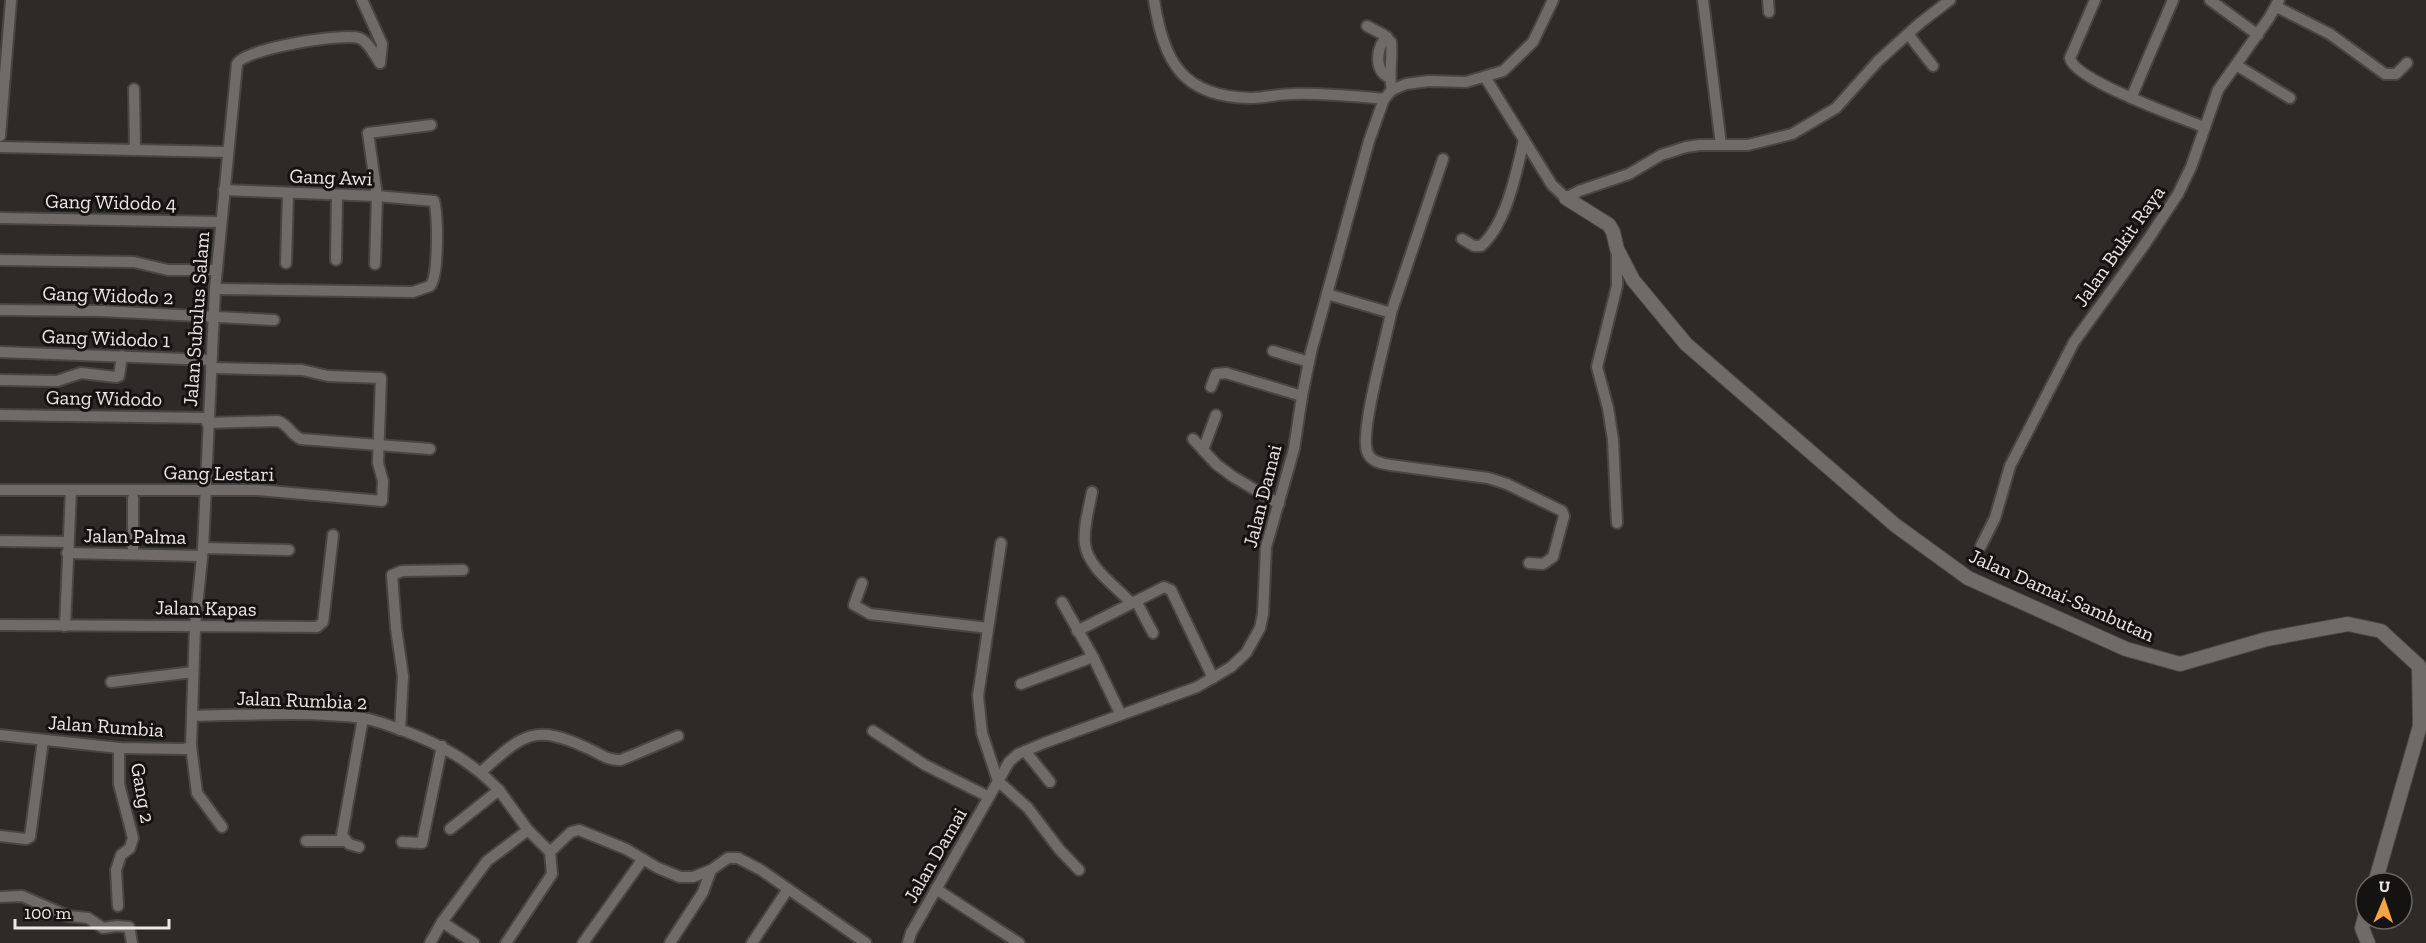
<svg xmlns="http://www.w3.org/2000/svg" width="2426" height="943" viewBox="0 0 2426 943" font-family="'Zilla Slab',serif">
<rect width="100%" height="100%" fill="#2d2a27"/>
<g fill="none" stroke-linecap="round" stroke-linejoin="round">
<g stroke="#484543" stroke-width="14">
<g id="minor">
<polyline points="362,0 382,44 380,63"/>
<path d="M1154,0C1164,62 1182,97 1251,98C1265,98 1278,94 1292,94C1323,93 1353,96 1384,99"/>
<polyline points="1703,0 1721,145"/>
<polyline points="1768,0 1769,12"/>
<path d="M2095,0L2070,58C2074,80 2181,118 2204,127"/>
<polyline points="2210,0 2258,35"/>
<polyline points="2277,7 2330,34 2385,74 2396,74 2407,63"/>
<path d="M1367,26L1384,35L1391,42C1393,59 1388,75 1392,90"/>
<polyline points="1908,34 1933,66"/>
<path d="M1387,37C1376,47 1374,70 1388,77"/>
<polyline points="2236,65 2290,98"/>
<polyline points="1485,77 1552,185 1566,198 1579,191 1629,174 1661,155 1686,147 1700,145 1748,145 1792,134 1836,108 1878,61 1920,23 1950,0"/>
<polyline points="134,89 135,150"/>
<polyline points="2131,98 2173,0"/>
<polyline points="0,136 11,0"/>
<polyline points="0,147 228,152"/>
<polyline points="0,218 221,222"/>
<path d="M1462,239L1474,246H1481C1507,223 1516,173 1524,140"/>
<polyline points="0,260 134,262 168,270 217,270"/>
<polyline points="336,260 337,195"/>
<polyline points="286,263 288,194"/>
<polyline points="375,264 377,196 368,133 431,125"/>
<path d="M215,289L413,292L430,286C439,277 438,215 434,201L377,196L224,190"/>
<path d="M1327,294L1391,313C1386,340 1360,430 1367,451C1370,462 1381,463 1390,465L1488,478L1507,484L1562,511L1564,516L1553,557L1543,564L1529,563"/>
<polyline points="0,310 101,311 274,320"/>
<polyline points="1391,313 1443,159"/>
<polyline points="1273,351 1309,362"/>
<polyline points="0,352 211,360"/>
<polyline points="0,380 57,381 81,373 116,377 119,376 122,356"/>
<polyline points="1211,387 1216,374 1226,373 1302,396"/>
<polyline points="0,415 208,418"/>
<path d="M207,423L278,421C289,425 291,435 301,439L430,449"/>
<polyline points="1193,439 1216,464 1232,476 1279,504"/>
<polyline points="1203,450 1216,415"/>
<polyline points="0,490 258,490 382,501 383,481 378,463 381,378 328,376 302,370 211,368"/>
<path d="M1092,492C1089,508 1083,528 1085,544C1088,568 1117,587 1131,603"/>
<polyline points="133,498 133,553"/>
<polyline points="1617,523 1613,440 1608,408 1597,367 1617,286 1617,252"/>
<polyline points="0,541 68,542"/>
<polyline points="1001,543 978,696 982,733 998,781 1028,808 1059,849 1079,870"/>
<polyline points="1981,546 1995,518 2010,466 2074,342 2145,244 2178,194 2191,167 2218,90 2269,18 2279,0"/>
<polyline points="203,548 289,550"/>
<polyline points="67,553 202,556"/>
<polyline points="862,583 854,605 870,614 988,628"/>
<polyline points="1136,601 1153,633"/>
<polyline points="1062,602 1093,657 1120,713"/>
<polyline points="0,625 317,627 323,622 324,614 333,535"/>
<polyline points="65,626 71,490"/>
<polyline points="1077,631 1164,587 1171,590 1213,678"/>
<polyline points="111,682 193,672"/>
<polyline points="1021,684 1093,657"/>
<path d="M192,716C248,715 307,711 363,718C376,720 389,726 402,730C440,744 471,761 499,790"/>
<polyline points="400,730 403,676 396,628 392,575 402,571 463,570"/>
<polyline points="873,731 925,765 989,797"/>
<polyline points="0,735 119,748 185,749 191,746"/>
<polyline points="1025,751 1050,782"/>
<path d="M481,772C522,735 534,723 587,748C599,753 608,761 621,760L678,736"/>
<path d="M222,827L197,793L191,746L195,626L203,548L215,289L237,64C243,49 342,33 359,38C368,41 375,56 380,63"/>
<polyline points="450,829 499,790 528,830 550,852"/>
<polyline points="0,836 26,839 30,837 43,740"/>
<polyline points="306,841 344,841"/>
<polyline points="402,842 422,843 442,746"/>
<polyline points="359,847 349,844 342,835 363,718"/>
<polyline points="936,889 1019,943"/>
<polyline points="0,897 22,896 68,916 88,918 103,928 117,926 129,927 132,943"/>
<polyline points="118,906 116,870 121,855 130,848 133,838 119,784 119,748"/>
<polyline points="442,922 474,943"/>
<polyline points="430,943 442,922 487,861 528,830"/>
<polyline points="506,943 552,874 550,852 571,832 579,830 626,849 658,868 680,877 693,877 711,870 728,858 738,858 761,870 866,943"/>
<polyline points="583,943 643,859"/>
<polyline points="670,943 703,892 711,870"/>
<polyline points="752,943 788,889"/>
<polyline points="908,943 911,933 1009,762 1018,754 1044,743 1197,687 1231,667 1246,653 1260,628 1263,614 1266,547 1294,449 1302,396 1311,352 1369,141 1384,99 1392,90 1406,84 1429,81 1466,82 1503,71 1533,42 1553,0"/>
</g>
</g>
<g stroke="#484543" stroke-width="16">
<g id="tertiary">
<polyline points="1566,198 1609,225 1613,232 1617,249 1633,280 1686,344 1895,525 1968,578 2126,649 2180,664 2267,639 2348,624 2381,631 2419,666 2420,726 2375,883"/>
<polyline points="2366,913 2362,928 2368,943"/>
</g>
</g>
<use href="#minor" stroke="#6f6b68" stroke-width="10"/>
<use href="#tertiary" stroke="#6f6b68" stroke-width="14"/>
</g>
<g text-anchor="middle" stroke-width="6" stroke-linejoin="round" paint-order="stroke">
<g font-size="20" fill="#ebe8e6" stroke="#141311">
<text transform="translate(331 177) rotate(2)" y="7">Gang Awi</text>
<text transform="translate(111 202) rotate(1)" y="7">Gang Widodo 4</text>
<text transform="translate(2119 246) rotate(-55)" y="7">Jalan Bukit Raya</text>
<text transform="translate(108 295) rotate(2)" y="7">Gang Widodo 2</text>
<text transform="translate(196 319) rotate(-86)" y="7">Jalan Subulus Salam</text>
<text transform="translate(106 338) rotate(2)" y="7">Gang Widodo 1</text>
<text transform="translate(104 398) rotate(1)" y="7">Gang Widodo</text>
<text transform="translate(219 473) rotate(1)" y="7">Gang Lestari</text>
<text transform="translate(1262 496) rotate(-76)" y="7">Jalan Damai</text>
<text transform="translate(135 536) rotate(1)" y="7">Jalan Palma</text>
<text transform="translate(2062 595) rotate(24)" y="7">Jalan Damai-Sambutan</text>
<text transform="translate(206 608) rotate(1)" y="7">Jalan Kapas</text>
<text transform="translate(302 700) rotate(2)" y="7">Jalan Rumbia 2</text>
<text transform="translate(106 726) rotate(4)" y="7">Jalan Rumbia</text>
<text transform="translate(143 793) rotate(80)" y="7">Gang 2</text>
<text transform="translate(935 855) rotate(-60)" y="7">Jalan Damai</text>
</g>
</g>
<g transform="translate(2384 901) rotate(2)"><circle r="28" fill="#141311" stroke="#6a6866" stroke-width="1.5"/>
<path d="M0-4.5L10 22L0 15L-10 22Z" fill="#f5a345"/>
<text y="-9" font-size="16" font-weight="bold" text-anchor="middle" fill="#ebe8e6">U</text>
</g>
<path d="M15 919v9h154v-9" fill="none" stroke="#ebe8e6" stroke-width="3"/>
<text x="24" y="919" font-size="18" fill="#ebe8e6" stroke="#141311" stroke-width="4.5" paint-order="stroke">100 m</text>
</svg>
